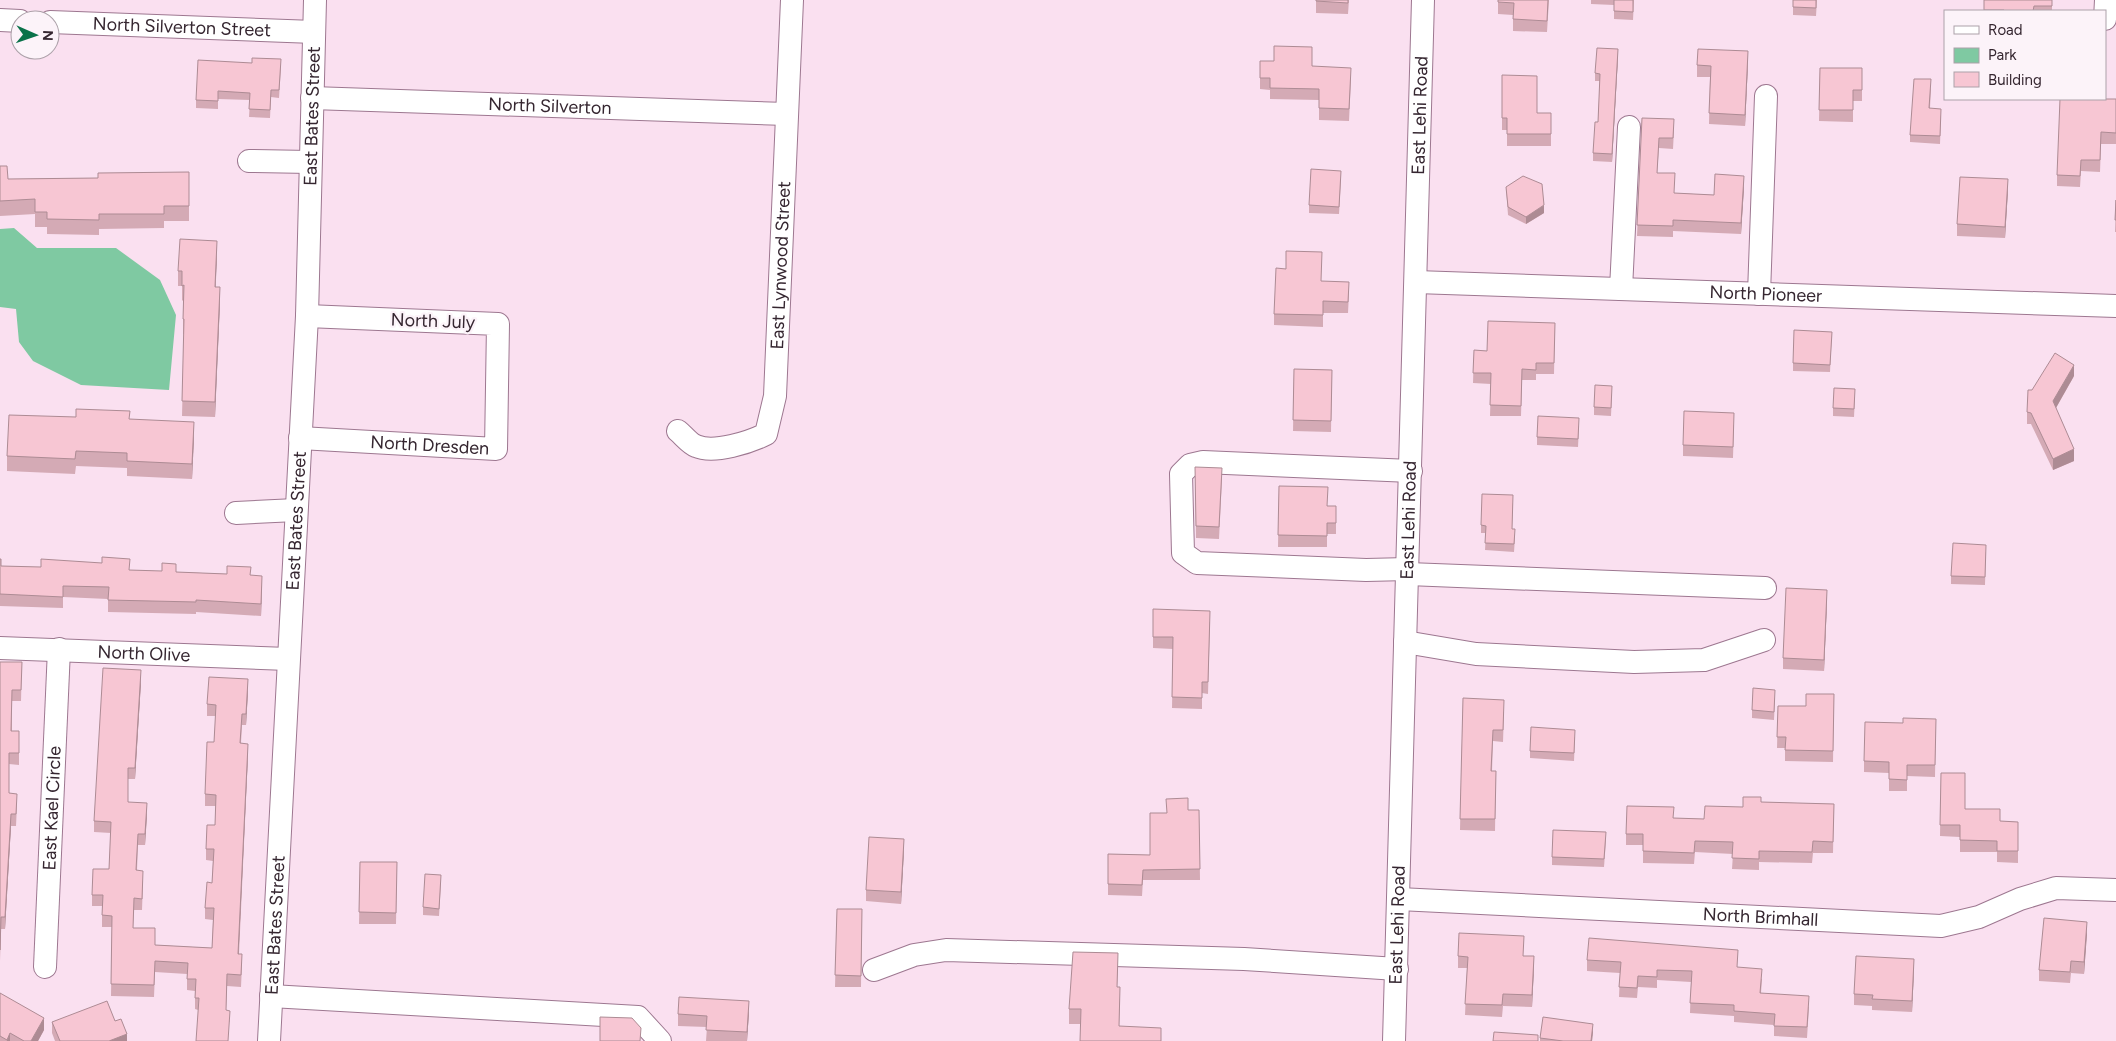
<svg xmlns="http://www.w3.org/2000/svg" width="2116" height="1041" viewBox="0 0 2116 1041" font-family="Figtree,sans-serif">
<rect width="100%" height="100%" fill="#fae0f0"/>
<polygon fill="#7fc9a2" points="14,228 37,248 116,248 160,280 176,315 169,390 81,385 33,361 19,342 16,309 0,307 0,229"/>
<g fill="none" stroke-linecap="round" stroke-linejoin="round">
<g stroke="#9d7790" stroke-width="24">
<g id="minor">
<polyline points="2105,19 2106,0"/>
<polyline points="0,20 20,21"/>
<path id="s1" d="M50,22L314,32"/>
<path id="s2" d="M312,98L787,114"/>
<polyline points="249,161 310,162"/>
<path id="s3" d="M1416,282L2116,306"/>
<polyline points="1621,289 1629,127"/>
<polyline points="1759,294 1766,96"/>
<path id="s4" d="M678,431C683,435 690,444 696,446C714,454 750,442 766,434L775,396L792,0"/>
<path id="s5" d="M300,438L496,449L498,324L307,316"/>
<polyline points="236,513 296,510"/>
<polyline points="1408,569 1366,570 1197,563 1183,553 1181,474 1190,465 1203,462 1411,471"/>
<polyline points="1408,574 1765,588"/>
<polyline points="1405,642 1476,654 1634,662 1704,660 1764,640"/>
<path id="s6" d="M0,648L288,659"/>
<path id="s7" d="M1399,899L1941,926L1979,917L2020,899L2056,888L2116,890"/>
<path id="s8" d="M45,967L59,649"/>
<polyline points="874,970 914,955 946,950 1244,959 1397,969"/>
<polyline points="271,996 638,1017 660,1041"/>
<path id="s9" d="M269,1041L307,316L315,0"/>
<path id="s10" d="M1394,1041L1423,0"/>
</g>
</g>
<use href="#minor" stroke="#fff" stroke-width="22"/>
</g>
<g fill="#d4aab5">
<polygon points="1316,0 1349,0 1348,14 1316,13"/>
<polygon points="1498,0 1549,0 1547,32 1513,31 1513,15 1498,14"/>
<polygon points="1591,0 1634,0 1633,20 1614,19 1614,5 1591,4"/>
<polygon points="1793,0 1817,0 1816,16 1793,15"/>
<rect x="1984" y="0" width="68" height="11"/>
<polygon points="1618,57 1612,162 1593,161 1593,153 1598,122 1600,81 1595,81 1595,73"/>
<polygon points="1260,61 1312,66 1351,79 1349,121 1319,120 1319,100 1270,99 1270,90 1260,89"/>
<polygon points="1748,63 1745,126 1709,124 1710,77 1697,77 1697,65"/>
<polygon points="281,67 279,98 271,97 270,118 249,117 250,100 218,99 218,109 196,108 196,100"/>
<polygon points="1820,68 1862,68 1862,101 1853,101 1853,122 1819,121"/>
<polygon points="1502,75 1537,113 1551,113 1551,146 1507,146 1507,130 1502,130"/>
<polygon points="1931,87 1930,108 1941,116 1940,144 1910,142 1910,135"/>
<polygon points="2105,99 2116,99 2116,144 2101,144 2100,172 2081,171 2080,187 2057,186 2057,175"/>
<polygon points="1642,118 1674,130 1673,149 1659,148 1657,173 1674,193 1714,195 1744,187 1741,234 1673,231 1673,237 1637,236"/>
<polygon points="0,166 8,179 98,178 189,172 189,221 164,221 164,228 99,229 99,235 47,234 47,227 35,227 35,214 0,216"/>
<polygon points="1341,179 1339,214 1309,213 1309,205"/>
<polygon points="1506,187 1544,213 1526,224 1508,215"/>
<polygon points="2008,190 2005,238 1957,236 1957,224"/>
<polygon points="2116,200 2116,232 2115,232"/>
<polygon points="217,256 215,287 220,302 215,417 182,416 184,334 183,334 183,300 182,301 182,286 178,286 178,271"/>
<polygon points="1322,281 1349,293 1348,313 1323,313 1323,327 1274,325 1274,314"/>
<polygon points="1555,323 1554,374 1536,374 1536,380 1522,380 1521,416 1490,416 1491,384 1473,383 1474,350 1487,351"/>
<polygon points="1832,332 1830,372 1793,371 1793,363"/>
<polygon points="1294,369 1332,370 1331,432 1293,431"/>
<polygon points="2074,376 2056,408 2074,461 2053,470 2031,424 2027,424 2027,412"/>
<polygon points="1612,394 1611,416 1594,415 1594,407"/>
<polygon points="1855,397 1854,417 1833,416 1833,408"/>
<polygon points="130,419 194,437 192,479 127,476 127,468 76,466 75,474 7,471 7,456"/>
<polygon points="1734,425 1733,458 1683,456 1683,445"/>
<polygon points="1579,426 1578,447 1537,445 1537,437"/>
<polygon points="1195,467 1222,479 1219,539 1196,538"/>
<polygon points="1279,486 1328,506 1336,506 1336,534 1327,534 1327,547 1278,547"/>
<polygon points="1513,503 1512,529 1515,537 1514,552 1485,550 1486,533 1481,533 1481,525"/>
<polygon points="1986,552 1985,585 1951,584 1951,576"/>
<polygon points="0,559 1,566 130,570 251,575 262,587 261,616 196,612 196,614 108,612 108,599 63,597 63,608 0,606"/>
<polygon points="1827,602 1824,671 1783,669 1783,658"/>
<polygon points="1153,609 1210,622 1208,694 1202,693 1202,709 1172,708 1173,649 1153,648"/>
<polygon points="0,662 22,662 21,701 12,701 12,731 19,731 19,765 9,764 9,793 17,805 16,826 11,826 5,929 1,929 0,961"/>
<polygon points="141,682 135,779 128,779 128,802 147,814 145,845 138,845 137,870 143,882 142,910 134,910 133,928 155,945 212,948 213,920 205,919 205,908 212,883 213,861 206,860 206,849 215,825 216,806 205,806 205,794 214,742 216,716 207,716 207,704 248,691 246,725 242,725 241,743 248,755 239,954 242,965 241,987 227,986 226,1010 230,1022 198,1010 195,1009 195,991 187,990 187,974 155,972 154,997 111,996 112,927 102,927 102,906 92,906 92,895 109,869 111,833 94,832 94,821"/>
<polygon points="1834,694 1833,762 1785,761 1785,748 1777,748 1778,706 1806,706"/>
<polygon points="1463,698 1504,712 1503,742 1493,741 1492,771 1496,771 1495,831 1460,830"/>
<polygon points="1775,698 1774,720 1752,718 1752,710"/>
<polygon points="1936,719 1935,777 1907,776 1907,791 1889,791 1889,773 1864,772 1864,761 1903,723"/>
<polygon points="1575,737 1574,761 1530,758 1530,751"/>
<polygon points="1941,773 1965,809 2000,821 2018,822 2018,863 1997,862 1997,852 1960,852 1960,837 1940,836"/>
<polygon points="1761,802 1834,804 1833,853 1813,853 1812,863 1759,862 1759,870 1732,869 1733,854 1695,852 1694,864 1643,863 1643,845 1626,845 1626,834 1674,818 1704,819"/>
<polygon points="1188,810 1199,810 1200,880 1143,880 1142,896 1108,895 1108,854 1150,855 1167,813"/>
<polygon points="1606,840 1604,867 1552,865 1552,857"/>
<polygon points="904,850 901,904 866,901 866,890"/>
<polygon points="360,862 397,862 396,924 359,924"/>
<polygon points="441,883 439,916 423,915 423,907"/>
<polygon points="837,909 862,909 861,987 835,987"/>
<polygon points="2087,933 2084,974 2071,973 2070,983 2039,981 2039,970"/>
<polygon points="1458,956 1523,956 1534,967 1532,1007 1503,1006 1502,1017 1465,1015 1467,968 1458,968"/>
<polygon points="1587,960 1737,967 1762,979 1761,993 1809,1007 1807,1038 1774,1036 1774,1025 1734,1022 1734,1016 1690,1013 1691,982 1657,980 1657,988 1638,987 1637,998 1619,997 1620,973 1587,971"/>
<polygon points="1118,968 1117,987 1120,1002 1119,1026 1161,1041 1080,1024 1069,1024 1069,1009"/>
<polygon points="1914,970 1912,1012 1872,1010 1872,1006 1854,1005 1854,994"/>
<polygon points="0,993 44,1030 38,1041 0,1041"/>
<polygon points="749,1012 747,1041 706,1041 707,1027 678,1026 678,1014"/>
<polygon points="115,1021 127,1041 55,1041 52,1033 52,1022"/>
<polygon points="1593,1031 1592,1041 1540,1041 1540,1038"/>
</g>
<g fill="#ad8b94">
<polygon points="1618,49 1618,57 1612,162 1612,154"/>
<polygon points="1748,51 1748,63 1745,126 1745,115"/>
<polygon points="1744,176 1744,187 1741,234 1741,223"/>
<polygon points="2008,179 2008,190 2005,238 2005,227"/>
<polygon points="1544,205 1544,213 1526,224 1526,217"/>
<polygon points="217,241 217,256 215,302 215,287"/>
<polygon points="220,287 220,302 215,417 215,402"/>
<polygon points="2074,365 2074,376 2053,413 2053,401"/>
<polygon points="194,422 194,437 192,479 192,464"/>
<polygon points="2074,449 2074,461 2053,470 2053,459"/>
<polygon points="262,576 262,587 261,616 261,604"/>
<polygon points="1827,590 1827,602 1824,671 1824,660"/>
<polygon points="141,670 141,682 135,779 135,768"/>
<polygon points="248,679 248,691 246,725 246,714"/>
<polygon points="248,744 248,755 238,965 238,954"/>
<polygon points="147,803 147,814 145,845 145,834"/>
<polygon points="11,814 11,826 5,929 5,917"/>
<polygon points="904,839 904,850 901,904 901,892"/>
<polygon points="2087,922 2087,933 2084,974 2084,962"/>
<polygon points="1534,956 1534,967 1532,1007 1532,995"/>
<polygon points="1914,959 1914,970 1912,1012 1912,1001"/>
<polygon points="749,1001 749,1012 747,1041 747,1032"/>
<polygon points="44,1018 44,1030 38,1041 31,1041"/>
<polygon points="1593,1024 1593,1031 1592,1041 1591,1041"/>
<polygon points="10,1033 10,1041 7,1041 7,1040"/>
<polygon points="127,1034 127,1041 109,1041"/>
</g>
<g fill="#f7c6d3" stroke="#ad8b94">
<polygon points="1316,0 1348,0 1348,3 1316,1"/>
<polygon points="1498,0 1548,0 1547,21 1513,19 1514,3 1498,2"/>
<polygon points="1614,0 1633,0 1633,12 1614,11"/>
<polygon points="1793,0 1816,0 1816,8 1793,7"/>
<polygon points="1984,0 2052,0 2052,6 2034,6 2033,11 2004,11 2004,10 1984,10"/>
<polygon points="1274,46 1312,47 1312,66 1351,68 1349,109 1319,108 1319,89 1270,88 1270,78 1260,78 1260,61 1274,61"/>
<polygon points="1597,48 1618,49 1612,154 1593,153 1595,122 1598,122 1600,74 1595,73"/>
<polygon points="1698,49 1748,51 1745,115 1709,113 1711,66 1697,65"/>
<polygon points="252,58 281,59 279,90 271,90 270,110 249,109 250,93 218,91 218,101 196,100 198,60 252,63"/>
<polygon points="1820,68 1862,68 1862,90 1853,90 1853,110 1819,110"/>
<polygon points="1502,75 1537,76 1537,113 1551,113 1551,134 1507,134 1507,118 1502,118"/>
<polygon points="1914,79 1931,79 1929,108 1941,109 1940,136 1910,135"/>
<polygon points="2060,99 2116,99 2116,133 2101,132 2100,160 2081,160 2080,176 2057,175"/>
<polygon points="1642,118 1674,119 1673,138 1659,138 1657,173 1675,173 1674,193 1714,195 1715,174 1744,176 1741,223 1673,220 1673,226 1637,225"/>
<polygon points="0,166 7,166 8,179 98,178 98,173 189,172 189,206 164,206 164,214 99,214 99,220 47,219 47,212 35,212 35,199 0,201"/>
<polygon points="1311,169 1341,171 1339,207 1309,205"/>
<polygon points="1523,176 1542,184 1544,205 1526,217 1508,207 1506,187"/>
<polygon points="1960,177 2008,179 2005,227 1957,224"/>
<polygon points="2116,200 2116,220 2115,220"/>
<polygon points="180,239 217,241 215,287 220,287 215,402 182,401 184,319 183,319 184,285 182,286 182,271 178,271"/>
<polygon points="1286,251 1322,252 1321,281 1349,282 1348,302 1323,301 1323,315 1274,314 1276,268 1286,269"/>
<polygon points="1488,321 1555,323 1554,363 1536,363 1536,370 1522,369 1521,406 1490,405 1491,373 1473,373 1474,350 1487,351"/>
<polygon points="1794,330 1832,332 1830,365 1793,363"/>
<polygon points="2055,353 2074,365 2053,401 2074,449 2053,459 2031,413 2027,412 2028,390 2032,390"/>
<polygon points="1294,369 1332,370 1331,421 1293,420"/>
<polygon points="1595,385 1612,386 1611,408 1594,407"/>
<polygon points="1834,388 1855,389 1854,409 1833,408"/>
<polygon points="76,409 130,411 129,419 194,422 192,464 127,461 127,453 76,451 75,459 7,456 9,415 76,417"/>
<polygon points="1684,411 1734,413 1733,447 1683,445"/>
<polygon points="1538,416 1579,418 1578,439 1537,437"/>
<polygon points="1195,467 1222,468 1219,527 1196,526"/>
<polygon points="1279,486 1328,487 1327,506 1336,506 1336,523 1327,523 1327,536 1278,535"/>
<polygon points="1482,494 1513,495 1512,529 1515,529 1514,544 1485,543 1486,526 1481,525"/>
<polygon points="1953,543 1986,545 1985,577 1951,576"/>
<polygon points="102,557 130,559 129,570 162,571 162,563 176,564 176,572 227,574 227,566 251,567 250,575 262,576 261,604 196,600 196,602 108,600 109,587 63,586 63,597 0,594 0,559 1,559 1,566 41,567 41,559 102,563"/>
<polygon points="1786,588 1827,590 1824,660 1783,658"/>
<polygon points="1153,609 1210,611 1208,682 1202,682 1202,698 1172,697 1173,637 1153,637"/>
<polygon points="0,662 22,662 21,690 12,690 11,731 19,731 19,753 9,753 9,793 17,794 16,814 11,814 5,917 1,917 0,950"/>
<polygon points="103,668 141,670 135,768 128,768 128,802 147,803 145,834 138,834 136,870 143,871 142,899 134,898 133,928 155,928 155,945 212,948 214,908 205,908 207,882 212,883 214,849 206,849 207,825 215,825 216,795 205,794 207,742 214,742 216,705 207,704 209,677 248,679 246,714 242,714 240,743 248,744 238,954 242,954 241,975 227,974 226,1010 230,1011 228,1041 196,1041 199,998 195,998 196,979 187,979 188,963 155,961 154,985 111,984 112,916 102,915 103,895 92,895 93,869 109,869 111,822 94,821"/>
<polygon points="1753,688 1775,690 1774,712 1752,710"/>
<polygon points="1806,694 1834,694 1833,751 1785,750 1786,737 1777,737 1778,706 1806,706"/>
<polygon points="1463,698 1504,700 1503,730 1493,730 1491,771 1496,771 1495,819 1460,819"/>
<polygon points="1903,718 1936,719 1935,765 1907,765 1907,780 1889,779 1889,762 1864,761 1865,722 1903,723"/>
<polygon points="1531,727 1575,730 1574,753 1530,751"/>
<polygon points="1941,773 1965,773 1965,809 2000,809 2000,821 2018,822 2018,851 1997,851 1997,841 1960,840 1960,825 1940,825"/>
<polygon points="1743,797 1761,797 1761,802 1834,804 1833,842 1813,841 1812,852 1759,851 1759,859 1732,858 1733,842 1695,841 1694,853 1643,851 1643,834 1626,834 1627,806 1674,807 1673,818 1704,819 1705,806 1743,807"/>
<polygon points="1188,798 1188,810 1199,810 1200,869 1143,870 1142,885 1108,884 1108,854 1150,855 1150,813 1167,813 1166,799"/>
<polygon points="1553,830 1606,832 1604,859 1552,857"/>
<polygon points="869,837 904,839 901,892 866,890"/>
<polygon points="360,862 397,862 396,913 359,912"/>
<polygon points="425,874 441,875 439,909 423,907"/>
<polygon points="837,909 862,909 861,976 835,975"/>
<polygon points="2044,918 2087,922 2084,962 2071,961 2070,972 2039,970"/>
<polygon points="1459,933 1524,936 1523,956 1534,956 1532,995 1503,994 1502,1005 1465,1004 1468,957 1458,956"/>
<polygon points="1589,938 1738,950 1737,967 1762,969 1760,993 1809,996 1807,1027 1774,1026 1775,1014 1734,1011 1734,1005 1690,1003 1692,971 1657,970 1657,977 1638,976 1637,988 1619,987 1621,962 1587,960"/>
<polygon points="1073,952 1118,953 1117,987 1120,987 1119,1026 1161,1028 1161,1041 1080,1041 1081,1009 1069,1009"/>
<polygon points="1856,956 1914,959 1912,1001 1872,999 1873,995 1854,994"/>
<polygon points="0,993 44,1018 31,1041 24,1041 10,1033 7,1040 0,1036"/>
<polygon points="679,997 749,1001 747,1032 706,1030 707,1016 678,1014"/>
<polygon points="107,1001 115,1021 121,1019 127,1034 109,1041 60,1041 52,1022"/>
<polygon points="600,1017 632,1018 641,1028 640,1041 600,1041"/>
<polygon points="1543,1017 1593,1024 1591,1041 1563,1041 1540,1038"/>
<polygon points="1494,1032 1538,1035 1538,1041 1493,1041"/>
</g>
<g text-anchor="middle" stroke-width="4.5" stroke-linejoin="round" paint-order="stroke">
<g font-size="18" fill="#352630" stroke="#fcf3f9">
<text dy="6" stroke="none"><textPath href="#s1" startOffset="132">North Silverton Street</textPath></text>
<text dy="6" stroke="none"><textPath href="#s2" startOffset="238">North Silverton</textPath></text>
<text dy="6" stroke="none"><textPath href="#s9" startOffset="926">East Bates Street</textPath></text>
<text dy="6" stroke="none"><textPath href="#s10" startOffset="926">East Lehi Road</textPath></text>
<text dy="6" stroke="none"><textPath href="#s4" startOffset="266">East Lynwood Street</textPath></text>
<text dy="6" stroke="none"><textPath href="#s3" startOffset="350">North Pioneer</textPath></text>
<text transform="translate(433 321) rotate(2)" y="6">North July</text>
<text dy="6" stroke="none"><textPath href="#s5" startOffset="130">North Dresden</textPath></text>
<text dy="6" stroke="none"><textPath href="#s9" startOffset="521">East Bates Street</textPath></text>
<text dy="6" stroke="none"><textPath href="#s10" startOffset="521">East Lehi Road</textPath></text>
<text dy="6" stroke="none"><textPath href="#s6" startOffset="144">North Olive</textPath></text>
<text dy="6" stroke="none"><textPath href="#s8" startOffset="159">East Kael Circle</textPath></text>
<text dy="6" stroke="none"><textPath href="#s7" startOffset="362">North Brimhall</textPath></text>
<text dy="6" stroke="none"><textPath href="#s9" startOffset="116">East Bates Street</textPath></text>
<text dy="6" stroke="none"><textPath href="#s10" startOffset="116">East Lehi Road</textPath></text>
</g>
</g>
<rect x="1944" y="10" width="162" height="90" fill="#fcf3f9" stroke="#aca1a9"/>
<rect x="1954" y="26" width="25" height="8" fill="#ffffff" stroke="#aca1a9"/>
<text x="1988" y="35" font-size="15" fill="#352630">Road</text>
<rect x="1954" y="48" width="25" height="15" fill="#7fc9a2" stroke="#aca1a9"/>
<text x="1988" y="60" font-size="15" fill="#352630">Park</text>
<rect x="1954" y="72" width="25" height="15" fill="#f7c6d3" stroke="#aca1a9"/>
<text x="1988" y="85" font-size="15" fill="#352630">Building</text>
<g transform="translate(35 35) rotate(92)"><circle r="24" fill="#fcf3f9" stroke="#aca1a9"/>
<path d="M0-4L9 19L0 12L-9 19Z" fill="#0a724a"/>
<text y="-8" font-size="14" font-weight="bold" text-anchor="middle" fill="#352630">N</text>
</g>
</svg>
